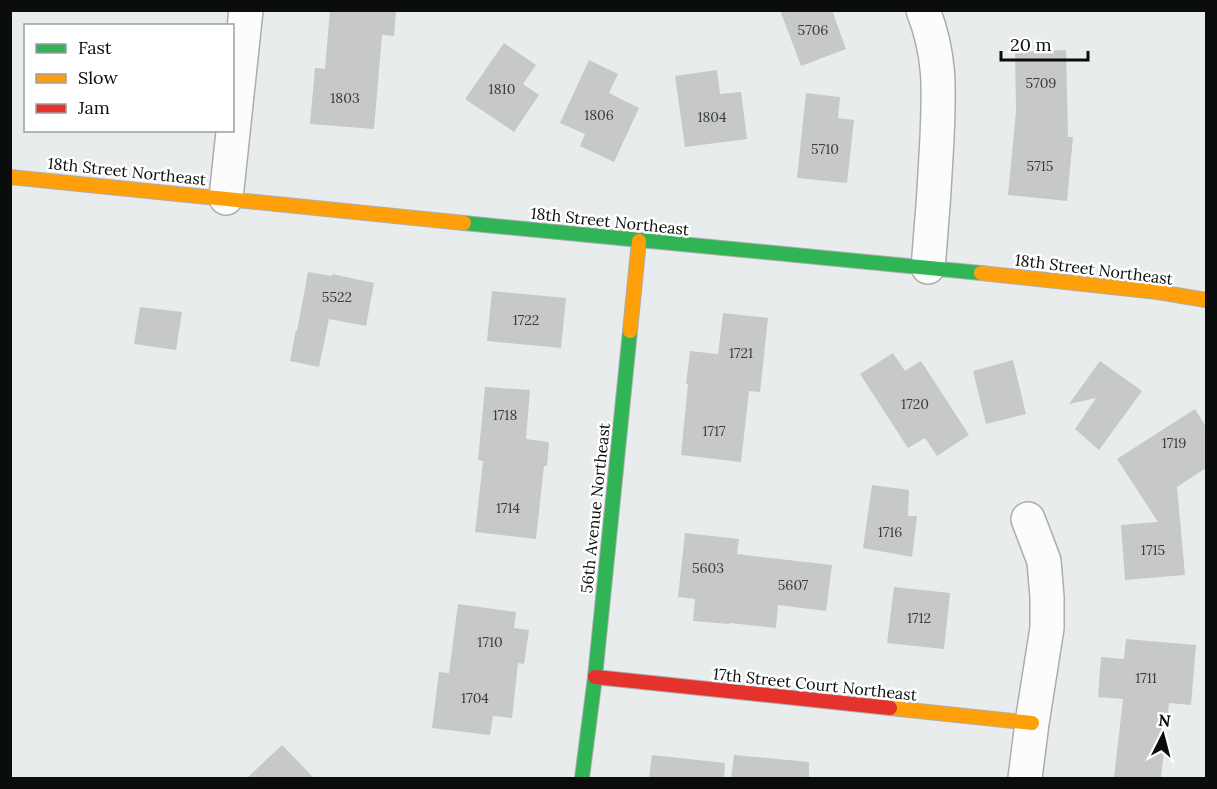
<svg xmlns="http://www.w3.org/2000/svg" width="1217" height="789" viewBox="0 0 1217 789" font-family="Lora,serif">
<rect width="100%" height="100%" fill="#e9ecec"/>
<g fill="#c7c9c9">
<polygon points="330,10 396,10 394,36 382,35 374,129 310,124 315,68 325,69"/>
<polygon points="780,10 832,10 846,49 801,66"/>
<polygon points="504,43 536,65 523,84 539,95 514,132 465,99"/>
<polygon points="1066,50 1068,137 1073,137 1067,201 1008,195 1016,111 1015,52"/>
<polygon points="589,60 618,74 609,93 639,108 614,162 580,146 585,134 560,123"/>
<polygon points="717,70 720,94 741,92 747,139 685,147 675,76"/>
<polygon points="806,93 840,97 838,118 854,120 847,183 797,178"/>
<polygon points="308,272 332,276 332,274 374,283 366,326 329,319 319,367 290,361 296,330 297,331"/>
<polygon points="492,291 566,298 561,348 487,341"/>
<polygon points="140,307 182,312 176,350 134,344"/>
<polygon points="723,313 768,318 760,392 749,391 741,462 681,455 688,384 686,384 690,351 718,354"/>
<polygon points="893,353 905,371 921,361 969,435 937,456 925,438 908,448 860,374"/>
<polygon points="1013,360 1026,414 986,424 973,371"/>
<polygon points="1100,361 1142,391 1099,450 1075,429 1096,398 1069,404"/>
<polygon points="485,387 530,390 526,439 549,442 547,466 544,466 536,539 475,532 483,461 478,460"/>
<polygon points="1195,409 1206,427 1206,468 1177,487 1185,575 1125,580 1121,525 1158,522 1117,459"/>
<polygon points="872,485 909,490 908,516 917,516 912,557 863,548"/>
<polygon points="685,533 739,539 737,554 832,565 826,611 778,605 776,628 730,623 729,624 693,621 695,599 678,597"/>
<polygon points="894,587 950,593 944,649 887,643"/>
<polygon points="458,604 516,612 514,628 529,630 524,664 518,663 512,718 493,716 490,735 432,728 439,672 449,673"/>
<polygon points="1126,639 1196,645 1191,705 1169,703 1161,778 1114,778 1123,699 1098,697 1101,657 1124,659"/>
<polygon points="282,745 314,778 247,778"/>
<polygon points="652,755 725,763 724,778 649,778"/>
<polygon points="734,755 809,762 809,778 731,778"/>
</g>
<g fill="none" stroke-linecap="round" stroke-linejoin="round">
<g stroke="#acaeae" stroke-width="36">
<g id="street">
<path d="M923,10C941,56 939,90 937,138C935,181 932,224 928,267"/>
<polyline points="226,198 246,10"/>
<polyline points="1025,778 1032,723 1047,628 1047,597 1044,561 1028,519"/>
</g>
</g>
<g stroke="#acaeae" stroke-width="16">
<g id="fast">
<polyline points="464,223 981,273"/>
<polyline points="582,778 595,677 630,331"/>
</g>
</g>
<g stroke="#acaeae" stroke-width="16">
<g id="slow">
<polyline points="10,177 464,223"/>
<polyline points="981,273 1158,292 1206,300"/>
<polyline points="630,331 639,241"/>
<polyline points="890,708 1032,723"/>
</g>
</g>
<g stroke="#acaeae" stroke-width="16">
<polyline id="jam" points="595,677 890,708"/>
</g>
<use href="#street" stroke="#fcfcfc" stroke-width="33"/>
<use href="#fast" stroke="#30b455" stroke-width="14"/>
<use href="#slow" stroke="#ff9f0a" stroke-width="14"/>
<use href="#jam" stroke="#e5322d" stroke-width="14"/>
</g>
<g text-anchor="middle" stroke-width="5" stroke-linejoin="round" paint-order="stroke">
<g font-size="14" fill="#3a3c3c">
<text x="813" y="35">5706</text>
<text x="1041" y="88">5709</text>
<text x="502" y="94">1810</text>
<text x="345" y="103">1803</text>
<text x="599" y="120">1806</text>
<text x="712" y="122">1804</text>
<text x="825" y="154">5710</text>
<text x="1040" y="171">5715</text>
<text x="337" y="302">5522</text>
<text x="526" y="325">1722</text>
<text x="741" y="358">1721</text>
<text x="915" y="409">1720</text>
<text x="505" y="420">1718</text>
<text x="714" y="436">1717</text>
<text x="1174" y="448">1719</text>
<text x="508" y="513">1714</text>
<text x="890" y="537">1716</text>
<text x="1153" y="555">1715</text>
<text x="708" y="573">5603</text>
<text x="793" y="590">5607</text>
<text x="919" y="623">1712</text>
<text x="490" y="647">1710</text>
<text x="1146" y="683">1711</text>
<text x="475" y="703">1704</text>
</g>
<g font-size="16" fill="#0b0d0d" stroke="#fff">
<text transform="translate(127 171) rotate(6)" y="6">18th Street Northeast</text>
<text transform="translate(610 221) rotate(6)" y="6">18th Street Northeast</text>
<text transform="translate(1094 269) rotate(7)" y="6">18th Street Northeast</text>
<text transform="translate(595 508) rotate(-84)" y="6">56th Avenue Northeast</text>
<text transform="translate(815 684) rotate(6)" y="6">17th Street Court Northeast</text>
</g>
</g>
<rect width="1217" height="789" fill="none" stroke="#0b0d0d" stroke-width="24"/>
<rect x="24" y="24" width="210" height="108" fill="#ffffff" stroke="#9d9e9e" stroke-width="1.5"/>
<rect x="36" y="44" width="30" height="9" fill="#30b455" stroke="#9d9e9e" stroke-width="1.5"/>
<text x="78" y="54" font-size="18" fill="#0b0d0d">Fast</text>
<rect x="36" y="74" width="30" height="9" fill="#ff9f0a" stroke="#9d9e9e" stroke-width="1.5"/>
<text x="78" y="84" font-size="18" fill="#0b0d0d">Slow</text>
<rect x="36" y="104" width="30" height="9" fill="#e5322d" stroke="#9d9e9e" stroke-width="1.5"/>
<text x="78" y="114" font-size="18" fill="#0b0d0d">Jam</text>
<g transform="translate(1163 735) rotate(6)" stroke="#ffffff" stroke-width="4.5" paint-order="stroke">
<path d="M0-4.5L10 22L0 15L-10 22Z" fill="#0b0d0d"/>
<text y="-9" font-size="16" font-weight="bold" text-anchor="middle" fill="#0b0d0d">N</text>
</g>
<path d="M1001 51v9h87v-9" fill="none" stroke="#0b0d0d" stroke-width="3"/>
<text x="1010" y="51" font-size="18" fill="#0b0d0d" stroke="#ffffff" stroke-width="4.5" paint-order="stroke">20 m</text>
</svg>
